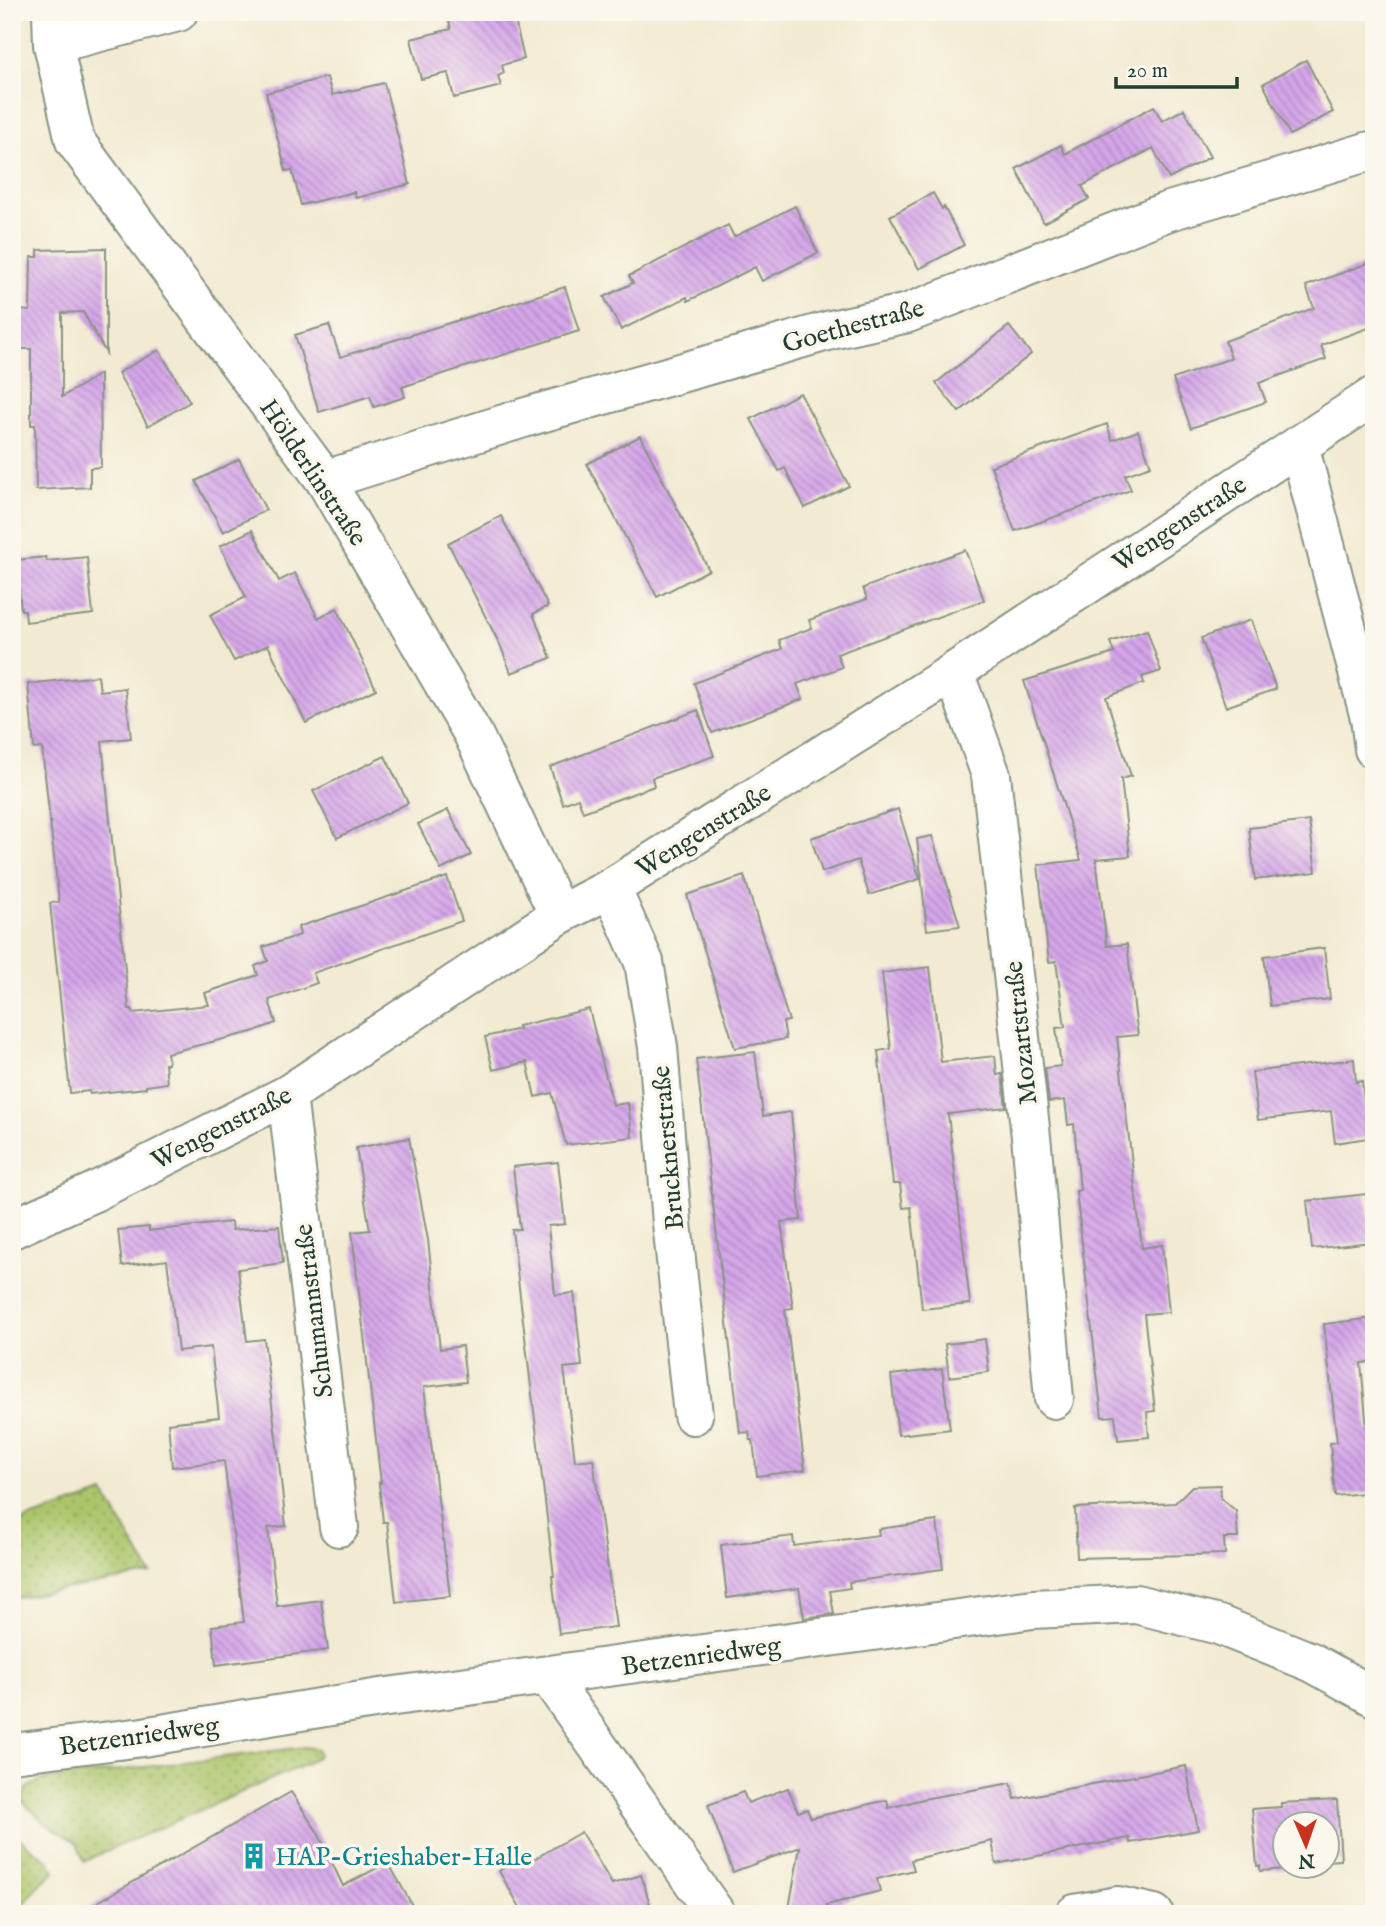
<svg xmlns="http://www.w3.org/2000/svg" width="1386" height="1926" viewBox="0 0 1386 1926" font-family="'IM FELL English',serif">
<defs>
<pattern id="grass-dots" width="8" height="8" patternUnits="userSpaceOnUse" patternTransform="scale(1.75)"><rect width="8" height="8" fill="#acc56a"/><path d="M2 2h.1M6 6h.1" fill="none" stroke="#8ba158" stroke-width="1.8" stroke-linecap="round"/></pattern>
<pattern id="building-back-hatch" width="6" height="6" patternUnits="userSpaceOnUse" patternTransform="scale(1.75)"><rect width="6" height="6" fill="#d5a5e9"/><path d="M-1 5l2 2M0 0l6 6M5-1l2 2" fill="none" stroke="#ac88be"/></pattern>
</defs>
<rect width="100%" height="100%" fill="#fbf7ec"/>
<filter id="ink" filterUnits="userSpaceOnUse"><feTurbulence type="fractalNoise" baseFrequency=".0143" numOctaves="2"/><feDisplacementMap in="SourceGraphic" scale="14" xChannelSelector="R" yChannelSelector="G"/><feConvolveMatrix kernelMatrix="1 2 1 2 8 2 1 2 1" color-interpolation-filters="sRGB"/></filter>
<filter id="wash" filterUnits="userSpaceOnUse"><feTurbulence type="fractalNoise" baseFrequency=".00686" numOctaves="4" result="noise"/><feDisplacementMap in="SourceGraphic" scale="28" xChannelSelector="R" yChannelSelector="G"/><feGaussianBlur stdDeviation="1.57" result="paint"/><feColorMatrix in="noise" values="0 0 0 0 0 0 0 0 0 0 0 0 0 0 0 0 0 1.4 0 .05"/><feComposite in="paint" operator="in"/></filter>
<g filter="url(#wash)">
<rect width="100%" height="100%" fill="#f2ead2"/>
<g fill="url(#grass-dots)" stroke="#66814f" stroke-width="2">
<polygon points="104,1493 151,1574 12,1598 12,1524"/>
<polygon points="304,1747 317,1749 319,1755 306,1764 84,1861 77,1843 46,1824 22,1801 27,1788 41,1780"/>
<polygon points="12,1833 49,1861 55,1871 38,1886 17,1914 12,1914"/>
</g>
<g id="blocks">
<g fill="url(#building-back-hatch)">
<polygon points="447,12 513,12 524,59 502,65 504,73 498,76 501,86 454,98 448,73 421,79 411,39 451,29"/>
<polygon points="1306,60 1333,112 1290,135 1263,84"/>
<polygon points="327,77 332,95 384,83 410,184 356,198 354,192 301,205 292,170 286,171 266,93"/>
<polygon points="1154,106 1162,121 1184,109 1210,157 1169,179 1153,148 1082,186 1089,199 1044,223 1016,169 1061,145 1065,154"/>
<polygon points="933,193 942,209 944,207 964,245 919,269 890,216"/>
<polygon points="795,206 818,253 762,281 755,267 688,301 687,297 621,330 604,297 633,283 629,276 728,225 734,237"/>
<polygon points="106,248 106,353 83,312 62,313 62,397 100,374 101,467 90,468 90,487 36,490 35,425 31,425 31,349 19,349 19,310 30,311 31,257 38,257 38,250"/>
<polygon points="1374,261 1374,326 1321,345 1326,359 1259,383 1266,402 1191,428 1173,379 1231,358 1225,341 1314,308 1306,286"/>
<polygon points="565,287 579,331 402,387 405,397 374,407 370,396 319,412 295,335 329,325 340,357"/>
<polygon points="1009,326 1031,354 959,412 936,383"/>
<polygon points="159,350 190,402 148,426 118,373"/>
<polygon points="800,393 849,486 805,508 785,468 779,471 751,419"/>
<polygon points="1107,424 1112,440 1138,431 1151,466 1125,475 1131,490 1015,531 991,466"/>
<polygon points="640,436 709,570 657,597 587,464"/>
<polygon points="239,459 266,510 223,532 196,481"/>
<polygon points="501,516 548,606 533,614 551,658 511,673 501,647 448,543"/>
<polygon points="252,530 279,581 295,573 318,618 337,608 376,689 306,723 268,645 234,661 210,615 246,597 220,546"/>
<polygon points="965,550 984,600 837,654 842,667 797,684 803,699 712,733 694,683 782,649 779,640 812,628 809,620 867,599 863,588"/>
<polygon points="46,557 47,561 87,557 93,614 26,622 25,610 21,610 16,560"/>
<polygon points="1251,620 1276,689 1226,707 1201,638"/>
<polygon points="1147,630 1161,671 1142,677 1144,683 1106,697 1131,776 1121,779 1130,856 1096,859 1107,946 1127,944 1135,1014 1138,1035 1117,1037 1142,1248 1162,1245 1169,1312 1144,1314 1155,1411 1147,1412 1149,1437 1118,1440 1115,1416 1102,1417 1076,1191 1080,1190 1074,1124 1068,1125 1065,1100 1049,1102 1045,1068 1061,1066 1056,1028 1065,1027 1056,961 1049,962 1038,865 1081,860 1024,681 1114,653 1110,642"/>
<polygon points="98,676 100,691 125,688 131,738 102,741 129,1009 132,1009 133,1013 209,1005 205,993 258,975 255,966 268,961 263,947 300,935 298,927 447,877 462,921 313,973 317,983 269,1000 276,1023 252,1032 167,1053 168,1064 165,1064 167,1083 146,1086 146,1088 90,1094 89,1091 70,1093 50,903 59,902 42,748 34,749 28,684"/>
<polygon points="698,710 714,756 652,778 654,786 583,812 578,798 563,804 550,767"/>
<polygon points="385,756 408,803 337,838 313,791"/>
<polygon points="898,809 920,879 869,895 858,860 822,872 811,838"/>
<polygon points="448,810 471,855 441,870 418,824"/>
<polygon points="1309,821 1316,872 1255,880 1249,828"/>
<polygon points="932,836 960,926 927,930 917,839"/>
<polygon points="744,876 789,1021 783,1022 786,1039 735,1048 687,895"/>
<polygon points="1324,948 1330,999 1270,1006 1264,956"/>
<polygon points="930,967 941,1062 995,1056 997,1075 1002,1074 1006,1107 948,1114 970,1304 922,1309 911,1207 903,1208 900,1184 893,1184 878,1051 891,1049 882,973"/>
<polygon points="589,1009 613,1105 628,1103 632,1137 566,1145 552,1093 535,1097 527,1062 493,1070 485,1037 519,1029 518,1026"/>
<polygon points="755,1052 763,1116 791,1112 801,1220 781,1222 793,1308 785,1309 805,1470 757,1476 753,1440 750,1440 749,1432 740,1433 696,1059"/>
<polygon points="1354,1059 1356,1082 1362,1081 1368,1138 1335,1143 1331,1111 1258,1120 1252,1072"/>
<polygon points="409,1138 428,1240 440,1349 462,1346 466,1382 424,1387 450,1596 396,1602 387,1522 383,1522 379,1483 381,1483 352,1232 370,1230 356,1148"/>
<polygon points="558,1162 565,1224 548,1226 555,1295 574,1293 578,1329 582,1366 564,1368 575,1461 593,1459 616,1627 559,1634 552,1576 554,1576 512,1230 520,1229 513,1167"/>
<polygon points="1366,1194 1371,1242 1312,1249 1307,1201"/>
<polygon points="231,1222 232,1230 279,1226 283,1263 238,1269 247,1341 264,1339 278,1454 286,1526 268,1528 277,1606 321,1600 328,1650 216,1665 212,1626 244,1622 224,1461 172,1467 168,1423 219,1417 211,1347 178,1351 167,1260 122,1266 118,1230 149,1227 149,1231"/>
<polygon points="1374,1318 1374,1361 1361,1363 1367,1430 1374,1430 1374,1492 1335,1496 1330,1443 1337,1442 1324,1324"/>
<polygon points="985,1339 989,1372 949,1377 945,1344"/>
<polygon points="942,1369 950,1429 898,1435 891,1375"/>
<polygon points="1220,1485 1221,1498 1236,1511 1238,1538 1224,1538 1225,1554 1077,1558 1075,1508 1175,1503 1192,1486"/>
<polygon points="937,1521 943,1569 849,1582 850,1588 830,1591 834,1614 804,1618 799,1588 727,1598 721,1545 793,1536 794,1546 879,1535 878,1529"/>
<polygon points="1186,1766 1198,1830 1130,1843 1129,1838 996,1864 992,1841 911,1860 914,1870 877,1879 880,1891 827,1905 825,1914 788,1914 800,1847 733,1872 708,1805 743,1792 748,1803 788,1788 798,1812 807,1809 811,1818 887,1800 889,1808 923,1799 1011,1783 1015,1799"/>
<polygon points="291,1792 318,1833 343,1886 388,1862 417,1914 77,1914"/>
<polygon points="1337,1800 1341,1860 1326,1861 1326,1824 1284,1824 1284,1866 1298,1866 1299,1868 1260,1871 1260,1866 1257,1866 1252,1809 1281,1807 1281,1803"/>
<polygon points="581,1832 612,1884 641,1875 653,1914 524,1914 499,1871 530,1852 534,1859"/>
</g>
</g>
</g>
<g filter="url(#ink)">
<use href="#blocks" fill-opacity="0" stroke="#889483" stroke-width="2"/>
<g fill="none" stroke-linecap="round" stroke-linejoin="round">
<g stroke="#889483" stroke-width="42">
<g id="street">
<polyline points="52,12 53,44 75,141 325,480 473,734 559,915"/>
<polyline points="53,44 178,12"/>
<polyline points="1299,445 1370,718 1374,749"/>
<polyline points="325,480 530,416 831,330 908,313 1166,212 1370,151 1374,154"/>
<polyline points="954,672 991,775 1032,1146 1054,1399"/>
<polyline points="611,888 644,962 658,1047 672,1223 693,1415"/>
<polyline points="287,1095 339,1527"/>
<polyline points="12,1229 94,1192 287,1095 559,915 611,888 954,672 1374,396"/>
<polyline points="548,1676 716,1914"/>
<polyline points="12,1753 143,1737 380,1698 1033,1609 1136,1604 1219,1625 1311,1662 1374,1697"/>
<polyline points="1075,1914 1118,1906 1154,1914"/>
</g>
</g>
<use href="#street" stroke="#fff" stroke-width="38"/>
</g>
</g>
<defs>
<g id="building-bare" transform="scale(2.1)"><path d="M-4-6H4V6H1V3H-1V6H-4ZM-2.5-4.3h1.7v1.8h-1.7ZM.8-4.3h1.7v1.8H.8ZM-2.5-1h1.7V.8h-1.7ZM.8-1h1.7V.8H.8Z" fill="#0f9aa8" stroke="#fbf7ec" stroke-width="2.5" paint-order="stroke"/></g>
</defs>
<g fill-rule="evenodd">
<use href="#building-bare" x="254" y="1856"/>
</g>
<g text-anchor="middle" stroke-width="7" stroke-linejoin="round" paint-order="stroke">
<g font-size="26" fill="#1f3d34" stroke="#fbf7ec">
<text transform="translate(853 325) rotate(-15)" y="9">Goethestraße</text>
<text transform="translate(314 472) rotate(56)" y="9">Hölderlinstraße</text>
<text transform="translate(1179 523) rotate(-33)" y="9">Wengenstraße</text>
<text transform="translate(703 830) rotate(-32)" y="9">Wengenstraße</text>
<text transform="translate(1020 1033) rotate(-96)" y="9">Mozartstraße</text>
<text transform="translate(221 1127) rotate(-27)" y="9">Wengenstraße</text>
<text transform="translate(667 1148) rotate(-95)" y="9">Brucknerstraße</text>
<text transform="translate(313 1311) rotate(-97)" y="9">Schumannstraße</text>
<text transform="translate(701 1655) rotate(-8)" y="9">Betzenriedweg</text>
<text transform="translate(139 1735) rotate(-8)" y="9">Betzenriedweg</text>
</g>
<g font-size="26" fill="#0d838f" stroke="#fbf7ec" text-anchor="start">
<text x="275" y="1865">HAP-Grieshaber-Halle</text>
</g>
</g>
<rect width="1386" height="1926" fill="none" stroke="#fbf7ec" stroke-width="42"/>
<g transform="translate(1306 1845) rotate(178)"><circle r="33" fill="#fbf7ec" stroke="#a3ada2" stroke-width="2"/>
<path d="M0-5L12 26L0 18L-12 26Z" fill="#c8321e"/>
<text y="-10" font-size="19" font-weight="bold" text-anchor="middle" fill="#1f3d34">N</text>
</g>
<path d="M1116 77v10h121v-10" fill="none" stroke="#1f3d34" stroke-width="3.5"/>
<text x="1127" y="77" font-size="21" fill="#1f3d34" stroke="#fbf7ec" stroke-width="5" paint-order="stroke">20 m</text>
</svg>
